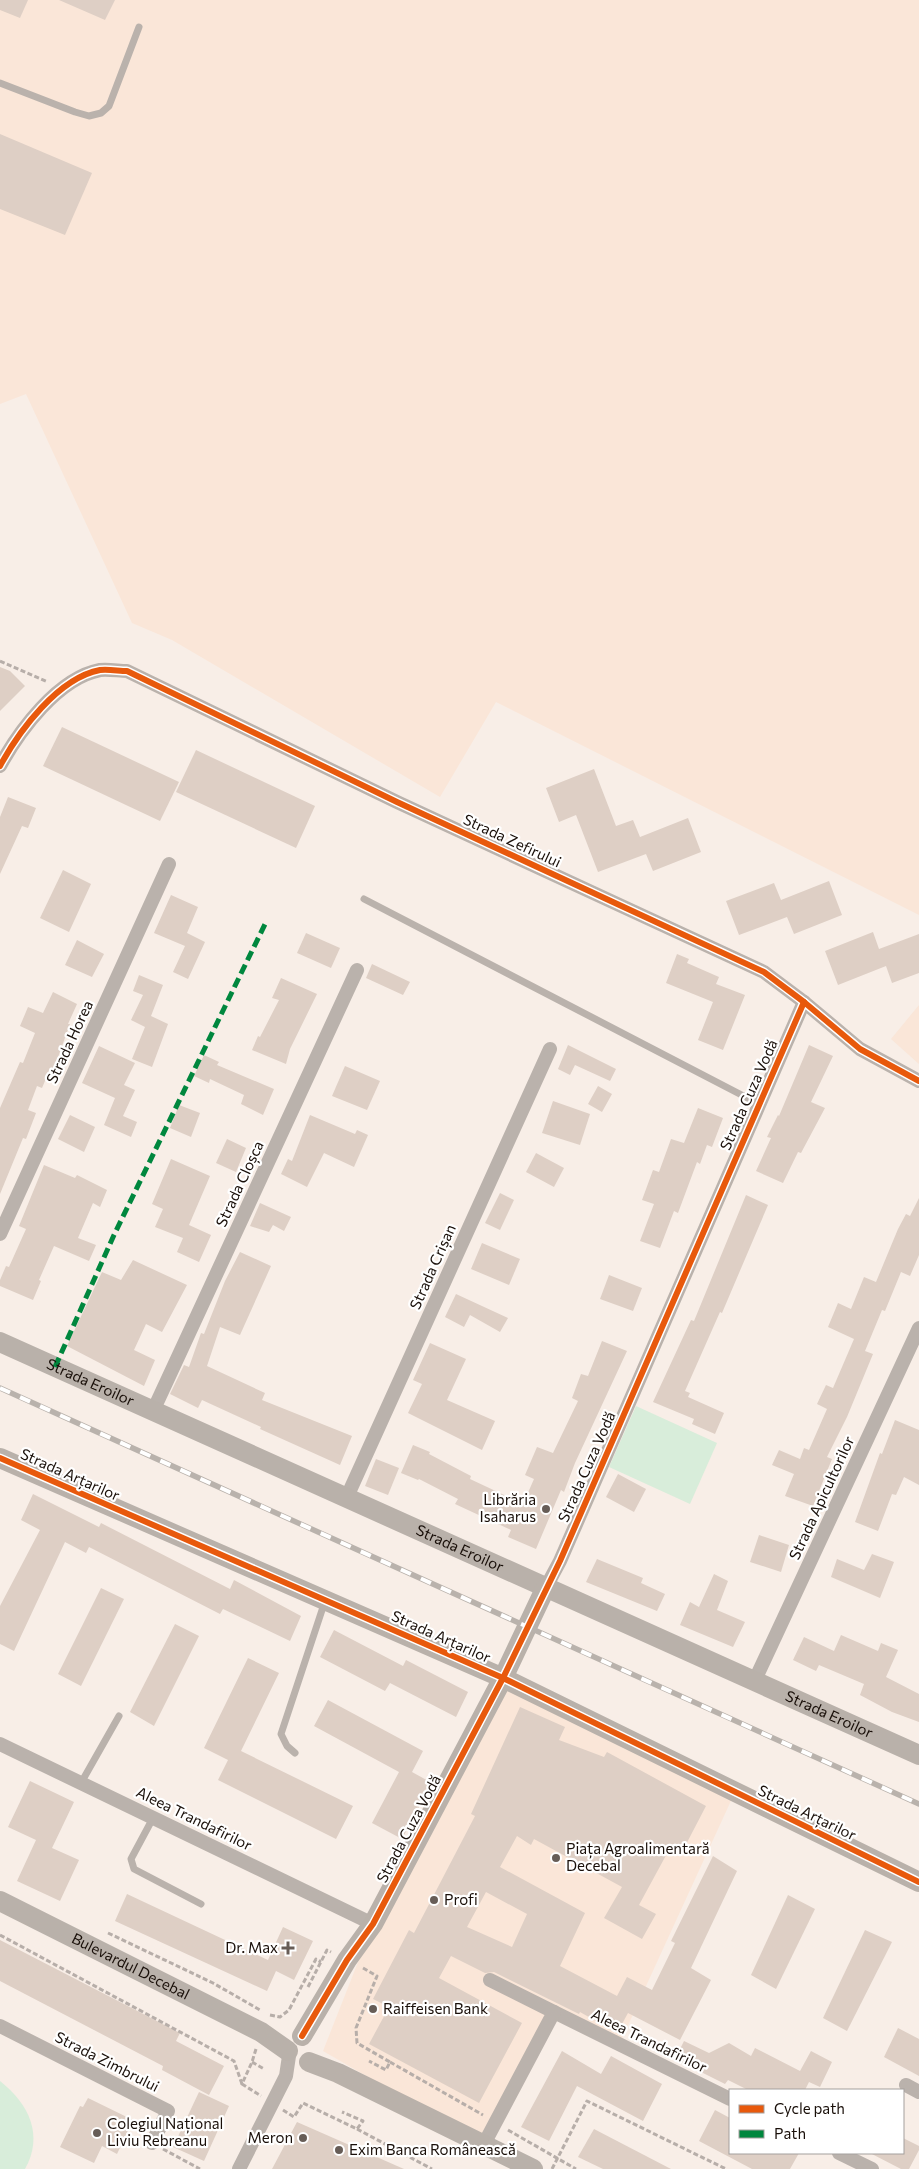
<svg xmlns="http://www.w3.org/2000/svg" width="919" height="2169" viewBox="0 0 919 2169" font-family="Commissioner,sans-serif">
<rect width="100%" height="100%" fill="#f8eee7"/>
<g fill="#fae6d8">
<polygon points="0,0 919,0 919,915 496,702 440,797 172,640 132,623 26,394 0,404"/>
<polygon points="919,1005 919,1064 891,1039"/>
<polygon points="503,1678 735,1792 619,2045 554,2012 484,2144 323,2051 373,1924"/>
</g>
<g fill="#d8edda">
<polygon points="636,1406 717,1443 690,1504 609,1467"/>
<path d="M0,2081C29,2104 44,2135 25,2169H0Z"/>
</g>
<g fill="#decfc5" fill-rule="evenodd">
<polygon points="0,0 28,0 20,18 0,10"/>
<polygon points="59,0 115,0 105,20"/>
<polygon points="0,134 92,173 65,235 0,209"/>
<polygon points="0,667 10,671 25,686 0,711"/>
<polygon points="62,727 179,782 160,821 43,766"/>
<polygon points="196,750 315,806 296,848 176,792"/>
<polygon points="594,769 616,826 633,820 640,837 688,818 701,852 653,871 646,854 598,872 576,815 559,822 546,788"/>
<polygon points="8,797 36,808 28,828 22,826 0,874 0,817"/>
<polygon points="63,870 91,884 69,932 40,918"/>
<polygon points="829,881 842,915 794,934 787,917 739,935 726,901 774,883 781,900"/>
<polygon points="171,895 198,907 187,933 205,942 188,979 173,972 185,946 154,933"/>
<polygon points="873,932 879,949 919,934 919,973 892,983 886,966 838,985 825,951"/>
<polygon points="306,933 340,948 331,968 297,953"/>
<polygon points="77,940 104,954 92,977 65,965"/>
<polygon points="677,954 689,959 687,963 719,977 716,984 745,995 723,1050 698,1040 713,1002 666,983"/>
<polygon points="372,964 410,982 403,995 366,978"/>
<polygon points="139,975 163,985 151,1016 168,1024 152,1067 132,1059 145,1027 131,1020 143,995 133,991"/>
<polygon points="281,978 317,994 290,1049 286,1064 252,1050 258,1036 260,1037 279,1000 272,998"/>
<polygon points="53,992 77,1004 68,1024 70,1024 53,1071 50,1069 42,1088 37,1086 28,1110 36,1113 26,1139 23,1138 0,1194 0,1108 20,1062 23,1063 35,1033 20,1026 28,1007 43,1013"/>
<polygon points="568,1045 616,1069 610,1081 575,1065 570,1075 558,1069"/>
<polygon points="809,1045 833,1056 811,1102 825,1108 801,1153 798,1152 783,1183 756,1171 771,1138 767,1137 778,1115 779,1116"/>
<polygon points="99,1046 135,1063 124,1085 135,1090 123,1116 137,1122 131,1137 104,1125 115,1098 82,1083"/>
<polygon points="204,1055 219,1062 217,1065 274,1089 263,1115 241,1104 244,1095 210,1079 209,1083 194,1076"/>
<polygon points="345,1066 380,1081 367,1110 332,1096"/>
<polygon points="598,1086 612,1094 602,1112 588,1104"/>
<polygon points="553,1101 590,1114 580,1145 542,1133"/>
<polygon points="179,1105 200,1113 191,1137 170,1128"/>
<polygon points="698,1108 723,1118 712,1147 707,1145 700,1164 697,1162 678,1213 674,1211 660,1248 640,1241 654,1204 642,1200 653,1170 659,1172 671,1139 684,1143"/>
<polygon points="70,1115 95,1127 84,1152 58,1139"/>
<polygon points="310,1115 355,1134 357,1130 368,1135 354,1167 324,1153 307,1187 281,1174 288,1159 292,1161"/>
<polygon points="227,1139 246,1148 236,1172 216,1163"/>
<polygon points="536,1153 564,1168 554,1187 526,1172"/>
<polygon points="171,1159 210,1176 189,1225 211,1235 199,1262 177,1252 183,1238 155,1227 163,1209 152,1204"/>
<polygon points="44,1165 75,1178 77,1175 107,1190 100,1207 93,1203 78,1238 96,1245 89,1261 54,1246 39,1280 41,1281 33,1300 0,1286 0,1280 6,1266 9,1267 26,1229 19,1226"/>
<polygon points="500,1193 514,1200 500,1230 485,1223"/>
<polygon points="746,1195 768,1205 722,1313 720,1312 685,1391 690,1393 688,1397 724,1413 715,1434 692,1424 694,1419 653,1402 691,1320 694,1321"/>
<polygon points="919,1198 919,1255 910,1276 901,1272 885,1311 882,1310 865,1351 873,1354 847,1417 827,1457 832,1459 813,1506 785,1496 794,1474 772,1465 779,1450 800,1459 804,1448 809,1450 827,1409 817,1404 826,1385 833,1388 854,1339 828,1327 838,1303 851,1309 864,1277 876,1282 898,1229 906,1214 910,1216"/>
<polygon points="260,1203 291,1217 284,1231 273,1225 269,1232 250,1226"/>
<polygon points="482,1243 520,1259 509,1285 471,1269"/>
<polygon points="240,1252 271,1266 240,1335 220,1327 207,1366 265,1393 262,1400 352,1436 340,1465 260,1429 261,1427 202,1400 198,1408 170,1394 184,1365 189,1367 201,1333 204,1334 225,1281"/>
<polygon points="133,1260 187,1285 162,1332 146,1324 134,1350 155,1360 144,1386 67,1346 102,1272 121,1280"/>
<polygon points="609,1275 642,1288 633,1311 600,1299"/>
<polygon points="456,1294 508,1318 500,1332 470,1315 464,1327 445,1317"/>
<polygon points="602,1341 627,1351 575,1463 564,1492 561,1490 536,1549 508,1537 511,1530 455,1504 458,1499 419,1479 418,1480 401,1473 413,1445 430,1452 429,1454 471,1476 470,1479 523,1504 534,1479 525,1475 537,1447 553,1453 578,1401 572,1398 581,1374 588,1376"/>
<polygon points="430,1343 466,1359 447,1400 495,1421 482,1450 408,1413 422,1384 413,1380"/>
<polygon points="895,1420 919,1430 919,1485 904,1477 896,1495 892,1494 878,1531 855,1522 880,1453 882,1454"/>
<polygon points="376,1459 399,1468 388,1495 365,1486"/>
<polygon points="618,1474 646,1489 634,1512 606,1497"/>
<polygon points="33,1494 99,1527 101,1523 230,1589 234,1580 301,1616 290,1641 223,1609 220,1614 89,1547 86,1553 65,1542 14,1651 0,1644 0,1606 40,1530 21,1520"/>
<polygon points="759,1535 789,1545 781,1572 750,1562"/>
<polygon points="872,1554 894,1562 880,1598 831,1577 837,1559 864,1570"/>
<polygon points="597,1559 643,1578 641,1583 665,1594 657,1611 586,1582"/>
<polygon points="714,1574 728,1581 717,1610 745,1622 733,1647 680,1625 690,1602 699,1607"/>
<polygon points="101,1588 124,1599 81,1686 58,1674"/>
<polygon points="175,1624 199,1636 154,1726 130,1712"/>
<polygon points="334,1630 403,1666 406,1660 468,1692 456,1717 390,1683 385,1691 320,1657"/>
<polygon points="841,1635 878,1651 881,1643 898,1650 886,1677 919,1694 919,1722 892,1712 860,1695 864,1684 819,1665 816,1671 793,1660 804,1637 834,1651"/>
<polygon points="248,1658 279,1673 241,1751 353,1806 336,1839 218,1780 228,1760 204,1748"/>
<polygon points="328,1700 423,1751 412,1772 432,1783 402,1839 372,1823 399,1772 314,1726"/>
<path d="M520,1707L565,1727L559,1740L604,1757L607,1752L706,1806L681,1854L670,1848L639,1905L656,1914L642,1939L604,1918L622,1887L534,1839L531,1845L517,1836L500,1867L585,1913L560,1966L617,1996L627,1977L652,1990L675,1943L671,1941L713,1856L737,1871L691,1968L711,1980L680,2040L628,2013L617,2033L580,2012L579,2014L494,1972L485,1973L451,1956L439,1978L522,2023L479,2103L369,2044L389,2007L373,1999L409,1930L414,1933L475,1816L471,1814ZM486,1892L527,1914L512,1947L467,1927Z"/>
<polygon points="30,1781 74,1802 52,1848 79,1860 60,1901 17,1881 36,1840 8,1827"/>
<polygon points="127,1894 268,1960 283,1927 313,1941 294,1980 276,1971 267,1991 115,1921"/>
<polygon points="788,1895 815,1909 776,1989 751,1975"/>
<polygon points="865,1930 892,1942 847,2031 823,2018"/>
<polygon points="0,1940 180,2033 176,2041 224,2066 209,2095 162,2070 163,2066 0,1981"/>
<polygon points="898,2028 919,2039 919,2076 884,2057"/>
<polygon points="684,2041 709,2053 729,2043 751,2056 755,2048 800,2071 811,2051 832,2062 820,2087 809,2082 805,2090 748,2090 728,2080 725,2084 675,2059"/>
<polygon points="562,2051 601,2074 611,2056 662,2084 643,2121 577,2086 549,2141 521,2127"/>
<polygon points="199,2092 229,2106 204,2161 173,2147"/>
<polygon points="88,2098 133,2120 117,2154 102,2146 94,2163 60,2147 80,2106 83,2107"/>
<polygon points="715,2110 730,2118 730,2153 799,2153 790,2169 752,2169 699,2141"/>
<polygon points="297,2122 404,2169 272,2169"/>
<polygon points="594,2129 671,2169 603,2169 578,2157"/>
<polygon points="903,2138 919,2146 919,2150 909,2169 901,2169 870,2153 903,2153"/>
</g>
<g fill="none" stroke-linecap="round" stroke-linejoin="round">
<g stroke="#b7aea9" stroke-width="3" stroke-dasharray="5 2.5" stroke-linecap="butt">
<polyline points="0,661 48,682"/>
<polyline points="108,1933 213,1983 260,2010"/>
<polyline points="0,1935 234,2061 242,2084"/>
<polyline points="363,1968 377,1976 356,2028 357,2043 390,2062 386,2070 369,2061"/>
<polyline points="308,1987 327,1950 331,1952"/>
<polyline points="270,2015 280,2017 289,2010 316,1959 321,1962"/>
<polyline points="256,2049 252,2062 242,2084 261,2096"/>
<polyline points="252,2062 264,2069"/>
<polyline points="390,2062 483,2115"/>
<polyline points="283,2110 294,2117 303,2103 357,2129 363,2121 342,2112"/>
<polyline points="357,2129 432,2169"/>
<polyline points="508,2130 576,2169"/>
<polyline points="163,2149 200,2169"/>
<polyline points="552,2169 587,2101 726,2169"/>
</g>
<g stroke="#bab2ac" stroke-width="7">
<polyline points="0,83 75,112 89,116 101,113 109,106 139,27"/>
<polyline points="364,899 759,1104"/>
<polyline points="295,1753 287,1746 281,1734 325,1601"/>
<polyline points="81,1783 119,1716"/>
<polyline points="153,1818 131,1859 134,1869 201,1904"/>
</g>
<g stroke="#bab2ac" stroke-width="14">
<path d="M0,766C19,731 58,678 100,670C109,669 119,671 127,671L397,802L764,972L804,1002L860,1049L919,1081"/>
<polyline points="0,1234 169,864"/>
<polyline points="153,1411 357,970"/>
<polyline points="346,1499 550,1049"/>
<polyline points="545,1589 560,1561 804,1002"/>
<polyline points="754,1682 919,1328"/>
<polyline points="0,1744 373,1924"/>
<polyline points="554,2012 730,2099"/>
<polyline points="0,2026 168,2111 152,2143"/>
<polyline points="906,2085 919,2092"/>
<polyline points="484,2144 554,2012 490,1980"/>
<polyline points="839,2153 872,2169"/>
<polyline points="239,2169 286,2076 289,2056"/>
</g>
<g stroke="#b9b1aa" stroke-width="20">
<path id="s1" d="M0,1342L919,1755"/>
<polyline points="0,1458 503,1678 919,1882"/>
<path id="s2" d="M0,1901L261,2032L288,2051"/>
<polyline points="302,2036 347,1960 373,1924 503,1678 545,1589"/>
<polyline points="309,2062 338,2073 533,2169"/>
</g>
<g stroke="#b9b2ac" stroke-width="5.5">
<polyline id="rail" points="0,1388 919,1804"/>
</g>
<use href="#rail" stroke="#fff" stroke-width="4" stroke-dasharray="11" stroke-linecap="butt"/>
<polyline stroke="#00873e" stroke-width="5" stroke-dasharray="10 5" stroke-linecap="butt" points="55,1367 114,1235 267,920"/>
<g stroke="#fff" stroke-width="9">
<g id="cycleway">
<path d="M0,766C19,731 58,678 100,670C109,669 119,671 127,671L397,802L764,972L804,1002L860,1049L919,1081"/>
<polyline points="0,1458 503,1678 919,1882"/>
<polyline points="302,2036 347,1960 373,1924 503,1678 560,1561 804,1002"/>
</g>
</g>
<use href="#cycleway" stroke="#e8590c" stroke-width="6"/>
</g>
<g fill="#675d57" stroke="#fff" stroke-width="2">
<circle cx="546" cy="1509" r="5"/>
<circle cx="556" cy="1858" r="5"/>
<circle cx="434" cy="1900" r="5"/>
<path d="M285.5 1940.5h5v5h5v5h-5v5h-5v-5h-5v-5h5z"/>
<circle cx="373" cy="2009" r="5"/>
<circle cx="97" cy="2133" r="5"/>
<circle cx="303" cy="2138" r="5"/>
<circle cx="339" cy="2150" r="5"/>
</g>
<g text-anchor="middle" stroke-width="4.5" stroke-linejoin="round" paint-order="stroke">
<g font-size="15" fill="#190f09" stroke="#fff">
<text transform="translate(512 841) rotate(25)" y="5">Strada Zefirului</text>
<text transform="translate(70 1042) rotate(-65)" y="5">Strada Horea</text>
<text transform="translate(749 1095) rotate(-66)" y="5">Strada Cuza Vodă</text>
<text transform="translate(240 1184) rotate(-65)" y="5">Strada Cloșca</text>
<text transform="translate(433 1267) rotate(-66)" y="5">Strada Crișan</text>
<text dy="5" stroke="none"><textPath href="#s1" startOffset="99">Strada Eroilor</textPath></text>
<text transform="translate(587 1467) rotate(-66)" y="5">Strada Cuza Vodă</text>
<text transform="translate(70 1475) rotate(24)" y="5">Strada Arțarilor</text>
<text transform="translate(822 1498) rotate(-65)" y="5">Strada Apicultorilor</text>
<text dy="5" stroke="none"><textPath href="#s1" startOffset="504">Strada Eroilor</textPath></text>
<text transform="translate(441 1637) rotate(24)" y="5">Strada Arțarilor</text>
<text dy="5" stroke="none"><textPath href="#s1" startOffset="909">Strada Eroilor</textPath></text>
<text transform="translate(807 1813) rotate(26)" y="5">Strada Arțarilor</text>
<text transform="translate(194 1819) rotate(26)" y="5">Aleea Trandafirilor</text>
<text transform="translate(409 1829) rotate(-62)" y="5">Strada Cuza Vodă</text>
<text dy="5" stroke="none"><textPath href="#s2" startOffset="146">Bulevardul Decebal</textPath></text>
<text transform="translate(649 2041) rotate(26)" y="5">Aleea Trandafirilor</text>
<text transform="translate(107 2062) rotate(27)" y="5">Strada Zimbrului</text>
</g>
<g font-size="15" fill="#190f09" stroke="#fff" text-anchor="start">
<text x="536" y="1505" text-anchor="end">Librăria<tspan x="536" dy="17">Isaharus</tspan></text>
<text x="566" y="1854">Piața Agroalimentară<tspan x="566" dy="17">Decebal</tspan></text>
<text x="444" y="1905">Profi</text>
<text x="278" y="1953" text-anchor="end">Dr. Max</text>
<text x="383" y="2014">Raiffeisen Bank</text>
<text x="107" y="2129">Colegiul Național<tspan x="107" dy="17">Liviu Rebreanu</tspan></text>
<text x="293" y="2143" text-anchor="end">Meron</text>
<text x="349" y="2155">Exim Banca Românească</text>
</g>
</g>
<rect x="729" y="2089" width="175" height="65" fill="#ffffff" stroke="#a39f9d"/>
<rect x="739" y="2105" width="25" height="8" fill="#e8590c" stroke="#a39f9d"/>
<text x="774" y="2114" font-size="15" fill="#190f09">Cycle path</text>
<rect x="739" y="2130" width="25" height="8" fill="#00873e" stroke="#a39f9d"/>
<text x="774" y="2139" font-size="15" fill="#190f09">Path</text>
</svg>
